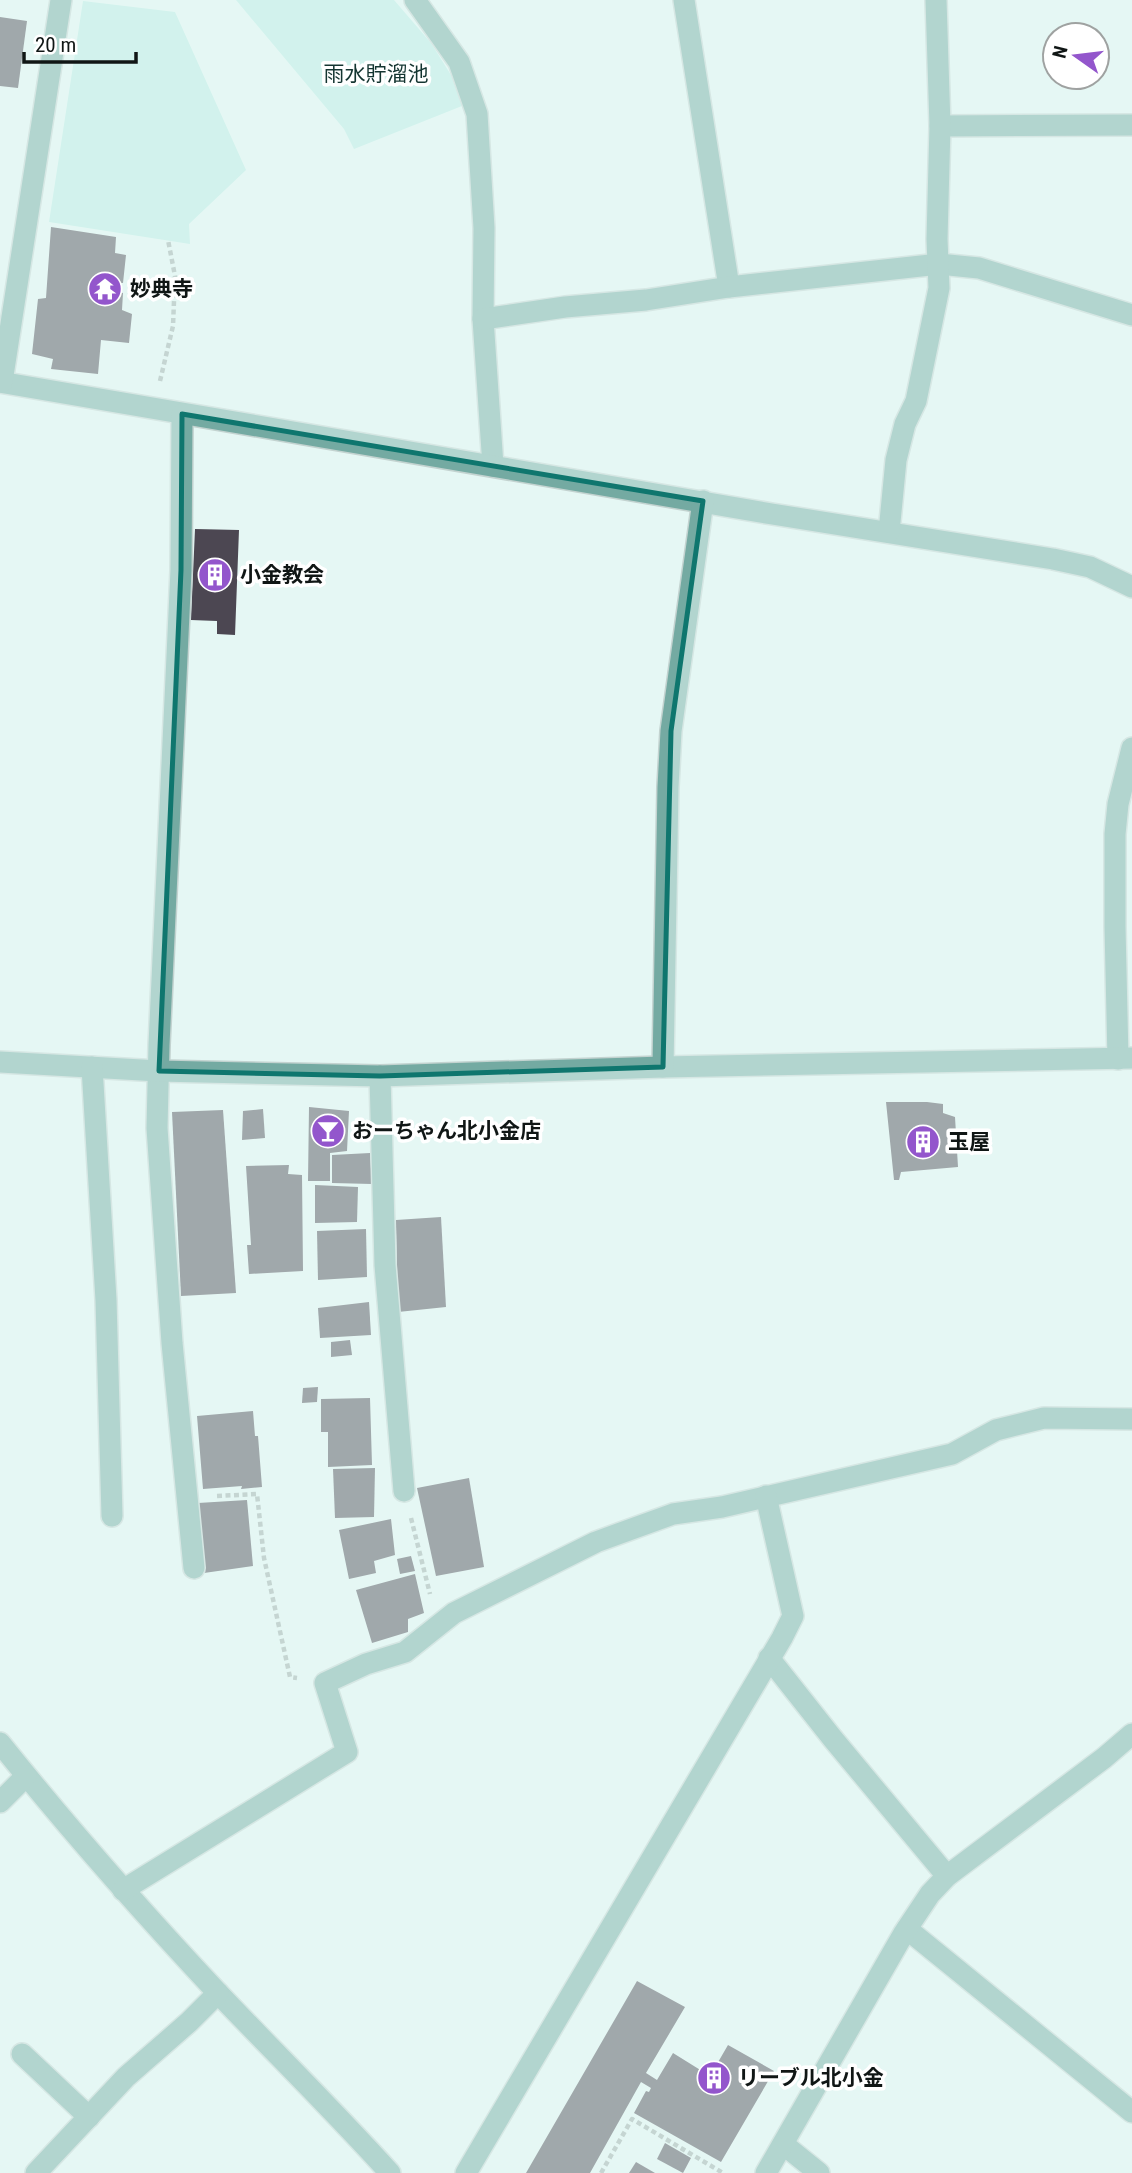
<svg xmlns="http://www.w3.org/2000/svg" width="1132" height="2173" viewBox="0 0 1132 2173" font-family="'Roboto Condensed','Noto Sans JP',sans-serif">
<rect width="100%" height="100%" fill="#e5f7f4"/>
<g fill="#baece4">
<polygon points="236,0 394,0 431,43 451,75 462,106 354,149 344,129"/>
<polygon points="83,1 175,12 246,170 189,224 190,244 49,222"/>
</g>
<g fill="#4c4752">
<polygon points="0,17 27,21 18,88 0,86"/>
<polygon points="51,227 116,237 115,253 126,255 123,283 112,282 111,290 123,293 122,310 132,314 129,343 101,340 98,374 51,369 53,359 32,354 38,299 46,298"/>
<polygon points="195,529 239,530 235,635 217,634 217,621 191,620"/>
<polygon points="886,1102 927,1102 943,1104 943,1113 955,1117 958,1167 901,1172 899,1180 894,1180"/>
<polygon points="309,1107 349,1111 347,1151 330,1153 330,1181 308,1181"/>
<polygon points="263,1109 265,1138 242,1140 243,1111"/>
<polygon points="223,1110 236,1293 181,1296 172,1112"/>
<polygon points="370,1153 372,1184 332,1183 332,1155"/>
<polygon points="289,1165 288,1174 302,1175 303,1271 249,1274 247,1245 251,1245 246,1166"/>
<polygon points="315,1185 358,1187 357,1222 315,1223"/>
<polygon points="441,1217 446,1307 398,1312 396,1220"/>
<polygon points="366,1229 367,1277 318,1280 317,1231"/>
<polygon points="369,1302 371,1335 320,1338 318,1308"/>
<polygon points="350,1340 352,1355 331,1357 331,1342"/>
<polygon points="318,1387 317,1402 302,1403 303,1388"/>
<polygon points="370,1398 372,1465 328,1467 328,1432 321,1432 321,1399"/>
<polygon points="253,1411 255,1436 258,1436 262,1487 241,1489 242,1486 203,1489 197,1416"/>
<polygon points="375,1468 374,1517 335,1518 333,1469"/>
<polygon points="469,1478 484,1567 436,1576 417,1488"/>
<polygon points="247,1500 253,1566 204,1573 198,1503"/>
<polygon points="391,1519 395,1555 374,1561 376,1573 349,1579 339,1530"/>
<polygon points="411,1556 415,1571 400,1574 397,1559"/>
<polygon points="415,1574 424,1613 408,1619 408,1632 372,1643 356,1590"/>
<polygon points="637,1981 685,2007 646,2073 657,2080 673,2053 710,2076 728,2045 774,2071 721,2162 634,2113 646,2091 649,2092 651,2088 641,2082 590,2173 526,2173"/>
<polygon points="665,2143 691,2158 683,2173 657,2159"/>
<polygon points="636,2162 655,2173 629,2173"/>
</g>
<g fill="none" stroke-linecap="round" stroke-linejoin="round">
<g stroke="#c3d3d0" stroke-width="24">
<g id="minor">
<polyline points="415,0 459,62 477,114 484,228 483,319 493,466"/>
<polyline points="684,0 729,287"/>
<polyline points="940,126 1132,125"/>
<polyline points="483,319 565,307 646,300 729,287 939,264 979,268 1132,315"/>
<polyline points="0,382 772,514 1053,559 1090,567 1132,587"/>
<polyline points="2,382 61,0"/>
<polyline points="182,414 181,570 159,1045 157,1128 172,1343 194,1568"/>
<polyline points="889,532 896,460 905,424 916,401 939,288 937,239 940,126 936,0"/>
<polyline points="1118,1059 1115,927 1115,834 1118,804 1132,748"/>
<polyline points="0,1062 159,1071 380,1076 663,1067 1132,1058"/>
<polyline points="92,1067 106,1300 112,1516"/>
<polyline points="663,1067 668,787 671,731 703,501"/>
<polyline points="380,1076 385,1265 404,1491"/>
<polyline points="769,1658 833,1739 947,1876"/>
<path d="M0,1743C69,1829 142,1912 217,1992C275,2053 334,2111 390,2173"/>
<polyline points="0,1802 26,1776"/>
<polyline points="123,1890 347,1752 325,1683 366,1664 405,1652 454,1613 596,1542 673,1514 722,1507 952,1454 996,1430 1044,1418 1132,1419"/>
<polyline points="907,1929 1132,2112"/>
<polyline points="22,2054 89,2117"/>
<polyline points="783,2144 819,2173"/>
<polyline points="36,2173 126,2077 189,2022 218,1993"/>
<polyline points="466,2173 782,1638 793,1616 766,1496"/>
<polyline points="766,2173 904,1933 930,1894 947,1876 1104,1758 1132,1734"/>
</g>
</g>
<g stroke="#9daba8" stroke-width="4.5" stroke-dasharray="5 3.5" stroke-linecap="butt">
<polyline points="160,381 173,326 175,276 168,240"/>
<polyline points="217,1496 257,1494 264,1558 290,1677 297,1678"/>
<polyline points="411,1518 430,1594"/>
<polyline points="601,2173 632,2119 723,2173"/>
</g>
<use href="#minor" stroke="#74aaa2" stroke-width="21"/>
</g>
<path d="M0 0H1132V2173H0ZM182,414L703,501L671,731L663,1067L380,1076L159,1071L181,570Z" fill="#e5f7f4" fill-opacity=".55" fill-rule="evenodd"/>
<path fill="none" stroke="#0f766e" stroke-width="5" stroke-linejoin="round" d="M182,414L703,501L671,731L663,1067L380,1076L159,1071L181,570Z"/>
<defs>
<g id="temple-disc" transform="scale(1.75)"><circle r="9.5" fill="#9356cc" stroke="#fff"/><path d="M0-6L5-2H3V0L6.5 2.5H4V6H1.5V3h-3V6H-4V2.5H-6.5L-3 0V-2H-5Z" fill="#fff"/></g>
<g id="building-disc" transform="scale(1.75)"><circle r="9.5" fill="#9356cc" stroke="#fff"/><path d="M-4-6H4V6H1V3H-1V6H-4ZM-2.5-4.3h1.7v1.8h-1.7ZM.8-4.3h1.7v1.8H.8ZM-2.5-1h1.7V.8h-1.7ZM.8-1h1.7V.8H.8Z" fill="#fff"/></g>
<g id="bar-disc" transform="scale(1.75)"><circle r="9.5" fill="#9356cc" stroke="#fff"/><path d="M-6-5H6L.8 .8V4.5H3.5V6h-7V4.5H-.8V.8Z" fill="#fff"/></g>
</defs>
<g fill-rule="evenodd">
<use href="#temple-disc" x="105" y="289"/>
<use href="#building-disc" x="215" y="575"/>
<use href="#bar-disc" x="328" y="1131"/>
<use href="#building-disc" x="923" y="1142"/>
<use href="#building-disc" x="714" y="2078"/>
</g>
<g text-anchor="middle" stroke-width="7" stroke-linejoin="round" paint-order="stroke">
<g font-size="21" fill="#143531" stroke="#fff">
<text x="376" y="81">雨水貯溜池</text>
</g>
<g font-size="21" font-weight="bold" fill="#101615" stroke="#fff" text-anchor="start">
<text x="130" y="296">妙典寺</text>
<text x="240" y="582">小金教会</text>
<text x="352" y="1138">おーちゃん北小金店</text>
<text x="948" y="1149">玉屋</text>
<text x="738" y="2085">リーブル北小金</text>
</g>
</g>
<g transform="translate(1076 56) rotate(284)"><circle r="33" fill="#ffffff" stroke="#9fa2a1" stroke-width="2"/>
<path d="M0-5L12 26L0 18L-12 26Z" fill="#9356cc"/>
<text y="-10" font-size="19" font-weight="bold" text-anchor="middle" fill="#101615">N</text>
</g>
<path d="M24 52v10h112v-10" fill="none" stroke="#101615" stroke-width="3.5"/>
<text x="35" y="52" font-size="21" fill="#101615" stroke="#ffffff" stroke-width="5" paint-order="stroke">20 m</text>
</svg>
